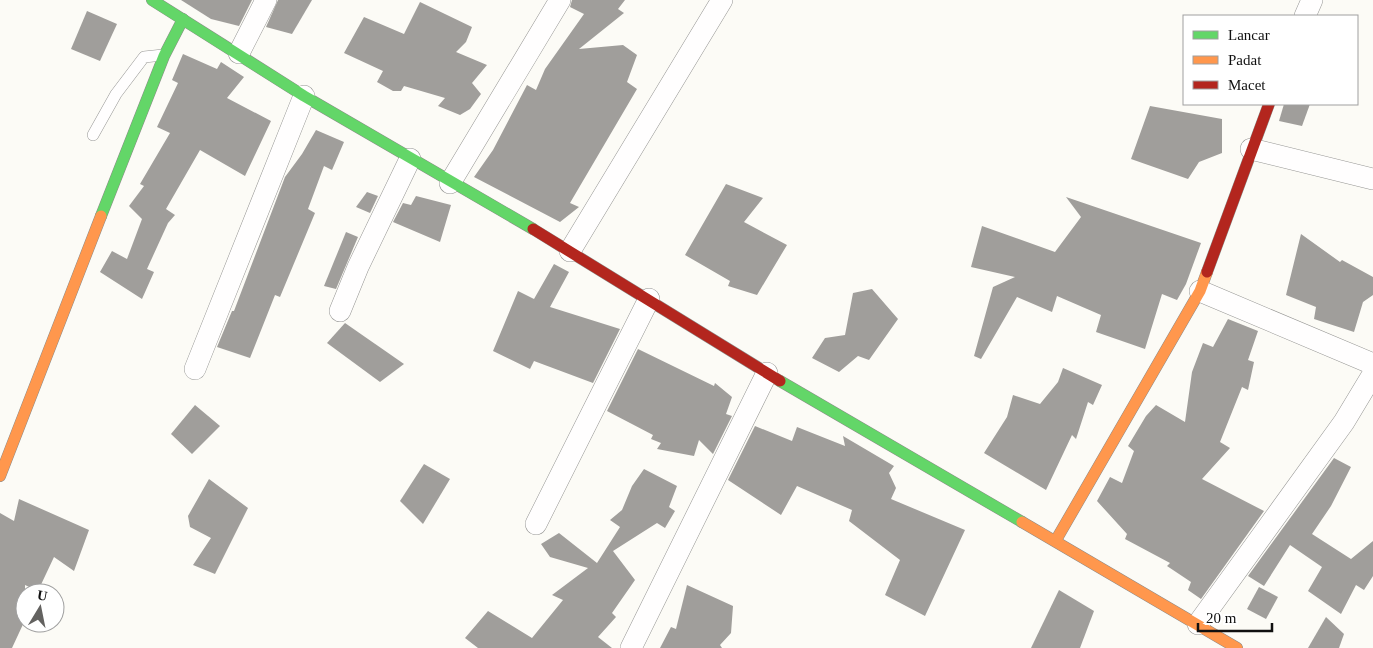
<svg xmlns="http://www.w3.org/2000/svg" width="1373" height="648" viewBox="0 0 1373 648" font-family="'Times New Roman',serif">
<rect width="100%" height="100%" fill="#fcfbf6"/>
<g fill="#a09e9b">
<polygon points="181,0 252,0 239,26 211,19"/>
<polygon points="278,0 312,0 292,34 266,27"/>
<polygon points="572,0 625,0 618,9 624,13 579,49 623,45 637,55 627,82 637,89 570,203 579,207 560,222 474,177 493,150 527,85 536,90 545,69 584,14 570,7"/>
<polygon points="420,2 472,27 466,42 456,52 487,65 472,83 481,94 470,109 460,115 438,106 445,98 404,86 401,91 393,91 377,82 383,71 344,53 364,17 404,34"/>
<polygon points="87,11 117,24 100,61 71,49"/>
<polygon points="183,54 217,69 221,62 244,77 227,98 271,121 245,176 200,150 166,209 175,215 168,223 147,269 154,272 142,299 100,272 112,251 127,259 142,219 129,206 144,186 140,184 170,133 157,127 178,83 172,80"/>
<polygon points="1284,104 1310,104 1302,126 1279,121"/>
<polygon points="1150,106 1222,119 1222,153 1199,162 1188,179 1131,159"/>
<polygon points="316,130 344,142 332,170 324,166 308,209 315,213 280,297 275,295 250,358 217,347 232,311 234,311 285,177 302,154"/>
<polygon points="726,184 763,198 744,222 787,245 757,295 728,286 730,281 685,255"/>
<polygon points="367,192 378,196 370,213 356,207"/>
<polygon points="416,196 451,205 440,242 393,222 403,203 411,205"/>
<polygon points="1066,197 1201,243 1186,284 1177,300 1162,294 1145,349 1096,332 1101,315 1057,296 1052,312 1017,297 981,359 974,356 993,287 1015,277 971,267 982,226 1055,252 1081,217"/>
<polygon points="346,232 358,237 336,289 324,286"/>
<polygon points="1301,234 1340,262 1342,260 1373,277 1373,295 1363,302 1354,332 1314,319 1316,307 1286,295"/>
<polygon points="554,264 569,272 550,307 620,329 593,383 534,361 530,369 493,351 518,291 534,299"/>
<polygon points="872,289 898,319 869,360 858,356 839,372 812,358 825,338 845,335 853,293"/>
<polygon points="1228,319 1258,331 1248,360 1254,362 1248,390 1242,387 1220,442 1230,448 1202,479 1264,511 1201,599 1188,590 1191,582 1167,566 1170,563 1125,539 1127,534 1097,501 1110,477 1122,483 1134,451 1128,446 1146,416 1156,405 1185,422 1192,372 1203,343 1213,347"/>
<polygon points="345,323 404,364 380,382 327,343"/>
<polygon points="638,349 714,386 715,383 732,397 726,414 732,416 713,454 699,440 694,456 657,449 661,443 651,439 653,435 607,411"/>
<polygon points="1063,368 1102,385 1093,405 1088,402 1076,439 1072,435 1046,490 984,453 1007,417 1013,395 1040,404 1058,382"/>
<polygon points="195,405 220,426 192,454 171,434"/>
<polygon points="755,426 792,441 797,427 845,446 843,436 894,466 889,473 896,488 891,499 965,530 925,616 885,595 900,560 849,521 852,510 797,486 781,515 728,480"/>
<polygon points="1334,458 1351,467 1331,506 1312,534 1351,559 1373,541 1373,576 1364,590 1356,585 1341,614 1308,591 1322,567 1290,545 1264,586 1248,576"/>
<polygon points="424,464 450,479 423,524 400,501"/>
<polygon points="644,469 677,486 669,507 675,511 665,528 657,523 613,551 635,580 612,613 616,617 598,637 612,648 478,648 465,638 488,611 532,638 563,600 552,595 588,568 550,557 541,544 559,533 597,563 620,527 610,520 622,510 632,486"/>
<polygon points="209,479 248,508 215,574 193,565 211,538 190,527 188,516"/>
<polygon points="19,499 89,530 74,571 54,557 38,591 25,585 25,620 12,648 0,648 0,513 14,521"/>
<polygon points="687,585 733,606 731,633 720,645 722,648 660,648 671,627 676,629"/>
<polygon points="1259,587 1278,597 1266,619 1247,609"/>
<polygon points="1059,590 1094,611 1080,648 1031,648"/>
<polygon points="1326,617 1344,634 1339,648 1308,648"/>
</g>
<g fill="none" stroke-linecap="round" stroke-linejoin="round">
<g stroke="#969694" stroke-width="12">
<polyline id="lane" points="93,135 116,94 144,57 163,55"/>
</g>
<g stroke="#969694" stroke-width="22">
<g id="street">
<polyline points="1305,16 1312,0"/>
<polyline points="239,53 266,0"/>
<polyline points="1251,149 1373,179"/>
<polyline points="450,183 560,0"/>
<polyline points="570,251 722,0"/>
<polyline points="1200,291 1373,364"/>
<polyline points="340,311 358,267 410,159"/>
<polyline points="195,369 304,96"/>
<polyline points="536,524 649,299"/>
<polyline points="1198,624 1344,422 1373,374"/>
<polyline points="631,648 767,373"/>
</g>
</g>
<g stroke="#8d8c8a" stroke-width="12">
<g id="fast">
<polyline points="152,0 304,96 533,229"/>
<polyline points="101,216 164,56 183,19"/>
<polyline points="780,381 1022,522"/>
</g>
</g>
<g stroke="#8d8c8a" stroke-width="12">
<g id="slow">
<polyline points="0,476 101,216"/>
<polyline points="1022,522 1237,648"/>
<polyline points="1056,540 1200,291 1207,272"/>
</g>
</g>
<g stroke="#8d8c8a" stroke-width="12">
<g id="jam">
<polyline points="533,229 780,381"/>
<polyline points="1207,272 1269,104"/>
</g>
</g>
<use href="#lane" stroke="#fffefe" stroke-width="11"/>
<use href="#street" stroke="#fffefe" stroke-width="21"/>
<use href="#fast" stroke="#63d668" stroke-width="11"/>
<use href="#slow" stroke="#ff974d" stroke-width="11"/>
<use href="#jam" stroke="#b3261e" stroke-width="11"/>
</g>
<rect x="1183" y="15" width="175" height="90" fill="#ffffff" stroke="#9f9f9f"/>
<rect x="1193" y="31" width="25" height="8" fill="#63d668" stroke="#9f9f9f"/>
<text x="1228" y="40" font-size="15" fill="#101010">Lancar</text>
<rect x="1193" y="56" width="25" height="8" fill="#ff974d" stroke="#9f9f9f"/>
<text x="1228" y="65" font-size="15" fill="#101010">Padat</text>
<rect x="1193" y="81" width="25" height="8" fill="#b3261e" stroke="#9f9f9f"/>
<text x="1228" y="90" font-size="15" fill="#101010">Macet</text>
<g transform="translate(40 608) rotate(10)"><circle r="24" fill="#ffffff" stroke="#9f9f9f"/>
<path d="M0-4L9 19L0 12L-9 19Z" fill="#636260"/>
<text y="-8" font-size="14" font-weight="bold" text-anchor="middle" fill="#101010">U</text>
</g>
<path d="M1198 623v8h74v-8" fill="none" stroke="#101010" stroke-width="2.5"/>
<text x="1206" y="623" font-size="15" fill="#101010" stroke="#ffffff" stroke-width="4" paint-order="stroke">20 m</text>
</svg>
